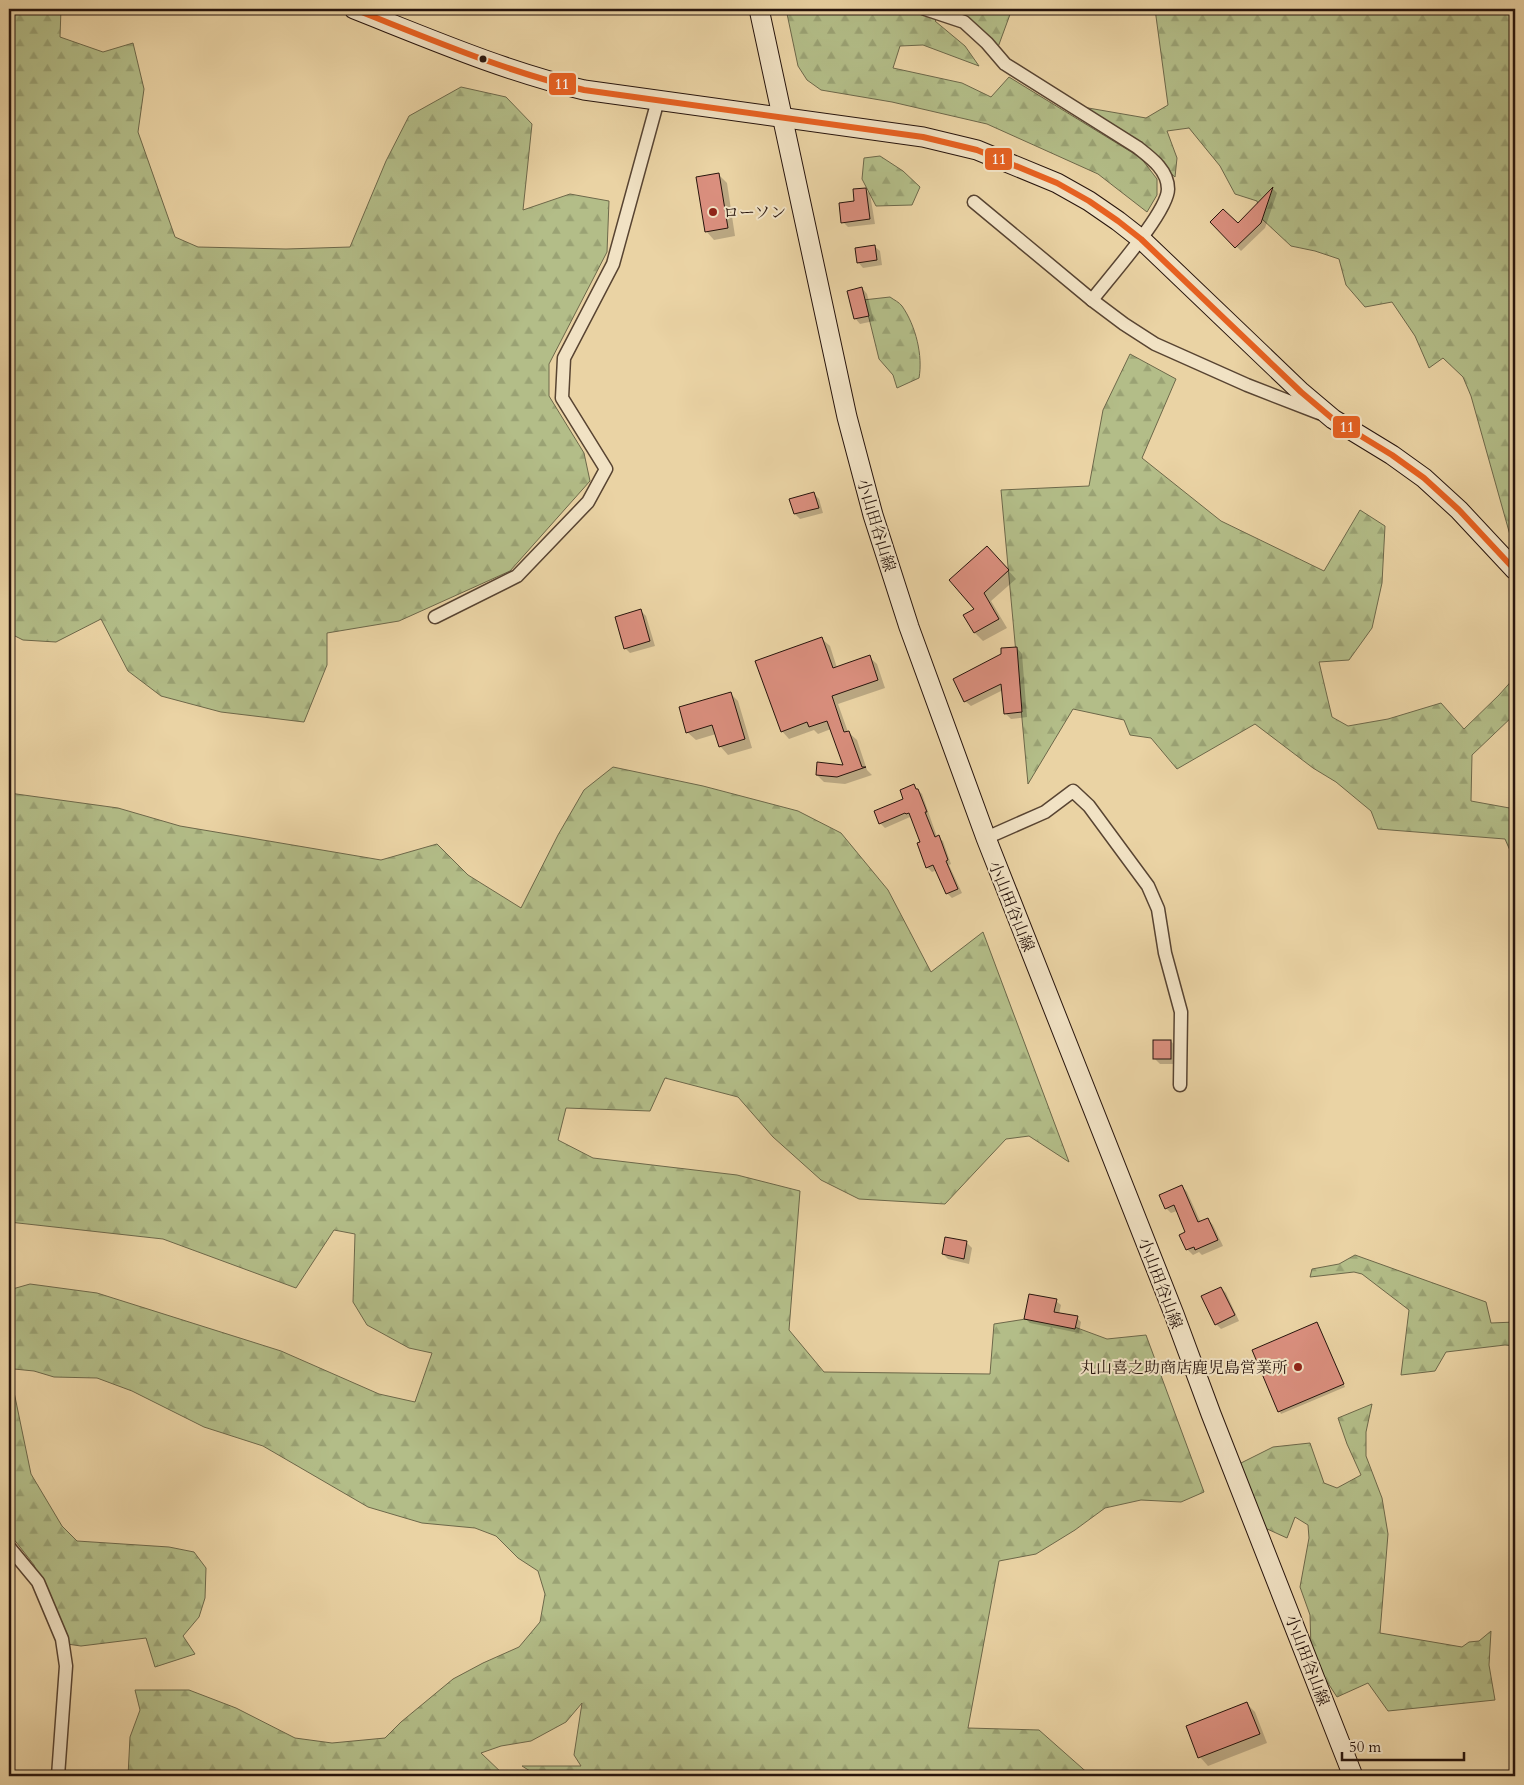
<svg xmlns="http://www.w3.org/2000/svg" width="1524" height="1785" viewBox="0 0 1524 1785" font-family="Cardo,'Noto Serif JP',serif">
<defs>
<pattern id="forest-firs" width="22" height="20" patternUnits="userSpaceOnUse" patternTransform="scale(1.25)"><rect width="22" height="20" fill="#b3bd88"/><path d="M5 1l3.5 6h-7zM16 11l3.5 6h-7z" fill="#9aa274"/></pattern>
</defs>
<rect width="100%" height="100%" fill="#ead3a4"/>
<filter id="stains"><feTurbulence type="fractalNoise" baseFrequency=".004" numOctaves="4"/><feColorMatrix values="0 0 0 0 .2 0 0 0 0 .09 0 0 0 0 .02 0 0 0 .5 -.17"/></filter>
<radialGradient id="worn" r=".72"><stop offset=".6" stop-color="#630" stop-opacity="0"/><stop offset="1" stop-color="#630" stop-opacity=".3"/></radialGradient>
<g fill="url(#forest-firs)" stroke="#6d684a">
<polygon points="9,9 61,9 60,37 103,52 133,43 144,89 138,132 175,237 198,247 286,249 350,247 386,161 409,116 461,87 506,97 532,124 523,210 570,194 609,201 607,252 549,364 549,396 584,453 590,481 510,571 399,621 327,633 327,665 304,722 221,712 161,696 128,671 101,619 56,642 23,640 9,633"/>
<polygon points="786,9 1012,9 994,58 944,12 935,21 965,46 979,66 923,45 900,46 893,68 962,83 991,97 1009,77 1141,158 1157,179 1157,195 1147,212 1098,174 987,124 892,102 821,90 807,80 798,66"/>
<polygon points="1155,9 1515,9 1515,544 1510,535 1471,396 1463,377 1443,358 1429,368 1415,336 1392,302 1365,307 1346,285 1339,259 1315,251 1291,246 1262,219 1257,201 1235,194 1220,166 1189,128 1167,131 1177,158 1175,177 1151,156 1071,105 1146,118 1168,105"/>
<polygon points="880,156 903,171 920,187 912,205 876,206 862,179 864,158"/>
<path d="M890,297C894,300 899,302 902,306C916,326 923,356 919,378L897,388L893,375L879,359L867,310L863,300Z"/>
<polygon points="1130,354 1176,379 1142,458 1221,521 1324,571 1360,510 1385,526 1382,583 1372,628 1349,660 1319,662 1332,717 1348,726 1388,719 1441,703 1464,729 1499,695 1515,677 1515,714 1472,755 1471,801 1515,809 1515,862 1505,839 1378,829 1371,811 1336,782 1313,768 1255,724 1177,769 1151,738 1130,735 1124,720 1073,709 1028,784 1001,490 1089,486 1103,410"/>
<polygon points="613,767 703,786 798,811 841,833 888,890 931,972 983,932 1069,1162 1029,1136 1006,1139 945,1204 859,1199 821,1180 773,1137 738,1097 665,1078 650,1111 566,1108 558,1140 593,1158 737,1175 800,1191 789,1330 824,1372 990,1374 994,1324 1045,1316 1107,1339 1146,1335 1204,1492 1181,1502 1141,1500 1105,1508 1075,1530 1036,1554 999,1561 968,1728 1039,1730 1091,1776 538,1776 522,1766 581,1766 574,1755 582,1703 566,1722 531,1741 501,1746 481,1753 505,1776 128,1776 130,1737 140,1710 135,1690 189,1690 236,1708 295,1738 332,1743 385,1738 401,1722 453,1679 483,1663 519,1647 540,1622 545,1594 538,1571 518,1558 496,1536 475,1528 422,1523 368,1507 263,1446 204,1427 132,1391 97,1378 54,1377 34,1371 14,1369 14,1392 31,1474 62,1526 77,1541 169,1547 194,1552 206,1568 205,1598 199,1617 183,1636 195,1654 155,1667 146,1638 81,1646 67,1644 34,1565 9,1533 9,1290 30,1284 97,1293 281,1351 379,1394 415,1402 432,1353 409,1348 367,1325 353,1302 355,1234 334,1230 296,1288 163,1239 9,1222 9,793 118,808 180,826 381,860 437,844 468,875 521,908 558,835 584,790"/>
<polygon points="1355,1255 1486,1302 1491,1323 1515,1322 1515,1346 1505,1345 1446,1352 1435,1371 1401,1375 1409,1310 1362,1274 1354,1272 1310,1277 1312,1269 1339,1264"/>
<polygon points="1372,1404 1366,1432 1366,1456 1382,1498 1388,1534 1380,1633 1462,1647 1469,1642 1479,1641 1491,1631 1489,1665 1495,1700 1388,1711 1368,1683 1337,1697 1324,1677 1311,1648 1310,1615 1300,1587 1309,1538 1308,1525 1295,1517 1287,1538 1265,1528 1239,1464 1273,1447 1310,1443 1324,1483 1337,1488 1361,1475 1347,1444 1338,1418"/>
</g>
<g fill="#0003">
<polygon points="718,174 727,183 735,236 714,240 706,231"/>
<polygon points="865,189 870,194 875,224 848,227 843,222"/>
<polygon points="1273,189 1277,193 1265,228 1241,251 1212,222 1238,225"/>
<polygon points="874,246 880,251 882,265 863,268 858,262"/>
<polygon points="862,288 867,294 874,321 860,324 855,318"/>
<polygon points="814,494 819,499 823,513 800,519 795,514"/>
<polygon points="995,556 1016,579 991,601 1007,628 983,641 975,633 965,616 976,609"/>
<polygon points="641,611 646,616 655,646 630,653 625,648"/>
<polygon points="822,639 830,646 837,668 869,657 877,664 885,688 838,704 848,732 857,740 867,770 872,775 845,784 824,782 817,775 844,766 831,729 818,734 814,730 789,739 782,731"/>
<polygon points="1017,648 1022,654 1027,717 1011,719 1005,713 1003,690 971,706 965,701"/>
<polygon points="730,693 738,701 752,748 728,755 720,746 716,734 696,740 687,732"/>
<polygon points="914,786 922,794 937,837 943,841 951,864 949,865 962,893 952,898 947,893 937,870 932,872 927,867 922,843 911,818 910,817 885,828 880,823 905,800"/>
<polygon points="1171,1041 1176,1047 1176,1064 1160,1064 1154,1058"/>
<polygon points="1182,1186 1187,1192 1201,1223 1208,1219 1213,1225 1223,1246 1202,1255 1199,1252 1193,1255 1187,1249 1187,1233 1177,1211 1171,1213 1166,1208"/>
<polygon points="946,1238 967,1243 972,1248 969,1264 948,1259 943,1254"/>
<polygon points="1221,1288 1226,1293 1239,1321 1221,1329 1216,1324"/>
<polygon points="1056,1301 1061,1305 1059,1314 1077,1318 1081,1322 1079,1333 1030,1323 1025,1318"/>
<polygon points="1317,1324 1345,1387 1281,1414 1253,1351"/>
<polygon points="1247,1704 1255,1712 1267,1743 1208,1766 1200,1757"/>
</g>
<g fill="#da8f7e" stroke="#27140c">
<polygon points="719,173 728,228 705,232 696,177"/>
<polygon points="1273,187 1261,223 1235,248 1210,222 1223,209 1238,223"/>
<polygon points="866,188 870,219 841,223 839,203 854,201 853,189"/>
<polygon points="875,245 877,260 857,263 855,248"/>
<polygon points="862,287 869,316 854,319 847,291"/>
<polygon points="814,492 819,508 794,514 789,499"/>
<polygon points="987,546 1009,570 984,593 999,619 974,633 963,615 974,609 949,580"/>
<polygon points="641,609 650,641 624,649 615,617"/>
<polygon points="822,637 833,668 870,655 878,680 832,696 844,732 849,731 862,767 866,767 837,777 816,775 817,762 843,765 827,721 809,727 807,722 781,732 755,661"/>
<polygon points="1017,647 1022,712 1004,714 1001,684 964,702 953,679 1001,654 1001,648"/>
<polygon points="731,692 745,739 719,747 712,725 686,733 679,707"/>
<polygon points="914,784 916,789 918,789 927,812 925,812 935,837 939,835 948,860 946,861 958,889 946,894 933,865 926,868 917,843 920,842 909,813 906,814 905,813 879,824 874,811 903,799 900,790"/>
<rect x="1153" y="1040" width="18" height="19"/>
<polygon points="1182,1185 1198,1222 1208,1218 1218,1240 1195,1250 1194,1247 1186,1250 1179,1235 1185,1232 1174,1205 1165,1209 1159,1195"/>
<polygon points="945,1237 967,1241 964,1259 942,1254"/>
<polygon points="1221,1287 1235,1315 1215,1325 1201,1296"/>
<polygon points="1029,1294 1057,1299 1054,1312 1078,1316 1075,1329 1024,1319"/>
<polygon points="1317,1322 1344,1384 1278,1412 1252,1350"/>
<polygon points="1247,1702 1260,1734 1198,1758 1186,1726"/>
</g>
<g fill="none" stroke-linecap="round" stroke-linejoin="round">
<g stroke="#584432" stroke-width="15">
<g id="minor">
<path d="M925,9L964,22L987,43L1005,64L1137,147C1151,158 1168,170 1168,189C1168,212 1108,279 1092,300"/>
<polyline points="974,202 1092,300 1124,324 1155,344 1247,385 1319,413"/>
<polyline points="435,617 517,576 588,502 606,469 562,398 564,358 613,264 658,100"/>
<polyline points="986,838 1045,812 1073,791 1089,806 1148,886 1158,909 1165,953 1181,1012 1180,1085"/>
<polyline points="9,1547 38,1582 62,1639 66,1666 58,1776"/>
</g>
</g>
<g stroke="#27140c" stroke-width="21">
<g id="secondary">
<path d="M354,9C430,39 504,71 584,90L923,137L977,150L1057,183L1089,201L1118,221L1141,239L1301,392L1333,419L1392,455L1424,478L1459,510L1515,570"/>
<polyline points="759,9 847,417 873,515 909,627 986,838 1174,1314 1211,1414 1353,1776"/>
</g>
</g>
<use href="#minor" stroke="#f1e2c4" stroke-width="12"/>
<use href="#secondary" stroke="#f1e2c4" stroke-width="19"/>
<g stroke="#f1e2c4" stroke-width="10">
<path id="bus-1" d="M354,9C430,39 504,71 584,90L923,137L977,150L1057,183L1089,201L1118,221L1141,239L1301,392L1333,419L1392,455L1424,478L1459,510L1515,570"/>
</g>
<use href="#bus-1" stroke="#e86121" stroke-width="6"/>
</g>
<circle fill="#27140c" stroke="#f1e2c4" stroke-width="2" cx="483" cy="59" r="4.5"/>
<g fill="#8f2418" stroke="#f1e2c4" stroke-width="2">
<circle cx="713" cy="212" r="5"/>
<circle cx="1298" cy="1367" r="5"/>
</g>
<g text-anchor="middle" stroke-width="4" stroke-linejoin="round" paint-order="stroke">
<g font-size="16" fill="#27140c" stroke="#f1e2c4" text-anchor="start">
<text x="723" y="218">ローソン</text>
<text x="1288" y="1373" text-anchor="end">丸山喜之助商店鹿児島営業所</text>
</g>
<g font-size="16" fill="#27140c" stroke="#f1e2c4">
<text transform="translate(877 525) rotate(73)" y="6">小山田谷山線</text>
<text transform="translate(1012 906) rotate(68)" y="6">小山田谷山線</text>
<text transform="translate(1161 1283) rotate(69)" y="6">小山田谷山線</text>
<text transform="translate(1308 1660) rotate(69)" y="6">小山田谷山線</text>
</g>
</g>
<g stroke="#f1e2c4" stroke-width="2">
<rect x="548" y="72" width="29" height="24" rx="5" fill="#e86121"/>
<rect x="984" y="147" width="29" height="24" rx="5" fill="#e86121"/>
<rect x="1332" y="415" width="29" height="24" rx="5" fill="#e86121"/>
</g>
<g font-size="14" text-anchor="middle" font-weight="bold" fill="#fff">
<text x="562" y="89">11</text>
<text x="999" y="164">11</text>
<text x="1347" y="432">11</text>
</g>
<rect width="1524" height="1785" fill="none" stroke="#ead3a4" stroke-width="30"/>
<rect x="10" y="10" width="1504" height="1765" fill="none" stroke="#27140c" stroke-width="2.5"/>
<rect x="15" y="15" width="1494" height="1755" fill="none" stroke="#27140c"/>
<path d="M1342 1752v8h122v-8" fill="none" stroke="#27140c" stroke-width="2.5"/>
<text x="1349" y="1752" font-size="15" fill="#27140c" stroke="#f1e2c4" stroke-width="4" paint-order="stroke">50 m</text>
<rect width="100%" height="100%" filter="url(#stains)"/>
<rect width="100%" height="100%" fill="url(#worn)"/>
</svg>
